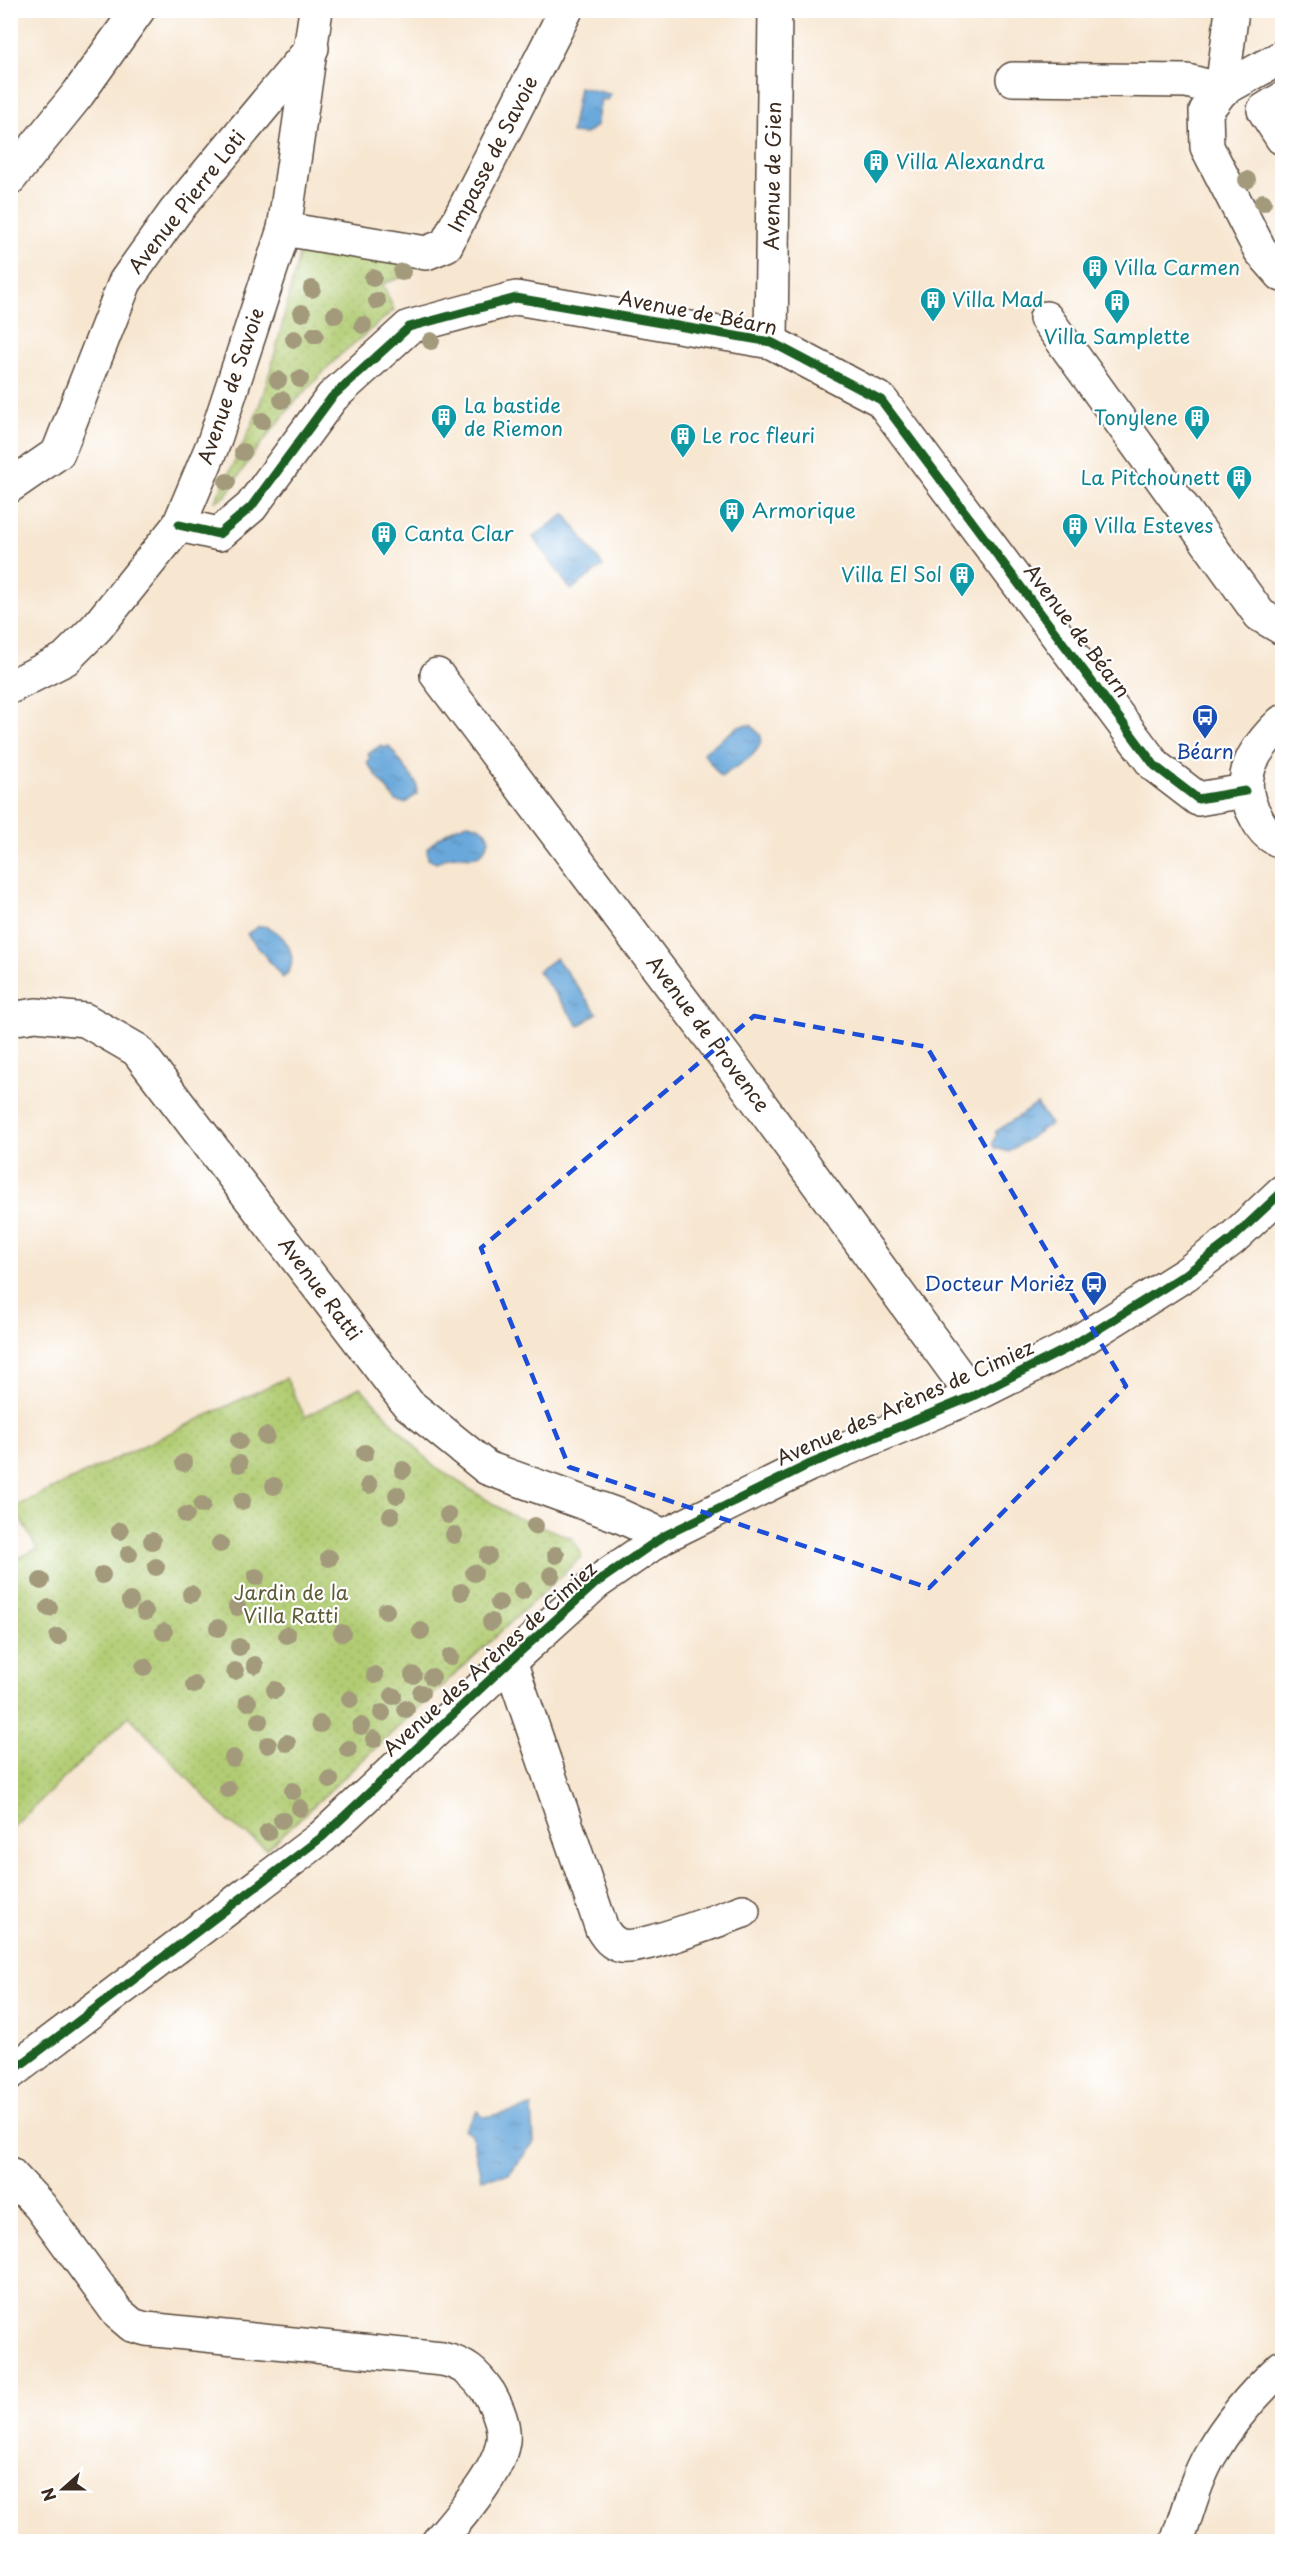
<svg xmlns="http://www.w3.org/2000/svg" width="1293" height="2552" viewBox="0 0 1293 2552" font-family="'Playpen Sans',sans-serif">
<defs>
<pattern id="green-dots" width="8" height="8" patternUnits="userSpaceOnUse" patternTransform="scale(1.5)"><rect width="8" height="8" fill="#b1cc72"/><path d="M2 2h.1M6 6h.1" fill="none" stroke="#99af62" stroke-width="1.8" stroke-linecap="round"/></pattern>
<pattern id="water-ripples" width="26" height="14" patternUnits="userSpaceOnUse" patternTransform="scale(1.5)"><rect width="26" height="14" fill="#69a8db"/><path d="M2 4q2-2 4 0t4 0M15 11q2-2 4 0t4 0" fill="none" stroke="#5889b1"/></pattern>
</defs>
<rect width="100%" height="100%" fill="#fff"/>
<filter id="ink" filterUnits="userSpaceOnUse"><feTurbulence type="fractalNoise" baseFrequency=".0167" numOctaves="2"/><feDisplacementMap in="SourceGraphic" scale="12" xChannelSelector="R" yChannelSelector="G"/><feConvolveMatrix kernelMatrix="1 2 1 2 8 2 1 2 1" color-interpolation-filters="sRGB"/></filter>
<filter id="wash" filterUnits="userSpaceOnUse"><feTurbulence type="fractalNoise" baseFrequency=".008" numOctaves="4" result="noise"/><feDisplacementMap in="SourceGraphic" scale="24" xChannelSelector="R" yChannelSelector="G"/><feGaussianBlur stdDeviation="1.35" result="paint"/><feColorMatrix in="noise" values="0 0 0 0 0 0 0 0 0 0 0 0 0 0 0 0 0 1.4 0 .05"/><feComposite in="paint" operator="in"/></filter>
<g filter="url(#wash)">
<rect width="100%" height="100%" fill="#f7e6d0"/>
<g fill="url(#green-dots)" stroke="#767b48" stroke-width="1.5">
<path d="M306,246L417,264L401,277L383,284L394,310L339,356L294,403L253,454L225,497L215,501C230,472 245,443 257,412C276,360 286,304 300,251Z"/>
<polygon points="286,1378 305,1417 360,1387 433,1466 511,1515 572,1538 582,1556 267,1849 230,1823 129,1716 11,1829 11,1562 37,1549 14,1507"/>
</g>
<g fill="url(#water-ripples)" stroke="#52697c" stroke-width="1.5">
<polygon points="579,87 610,94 608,100 601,99 596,126 586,134 571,133"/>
<polygon points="565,514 603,566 571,590 533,537"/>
<path d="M751,725L761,736C763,755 734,767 721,777L703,753L739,726Z"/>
<polygon points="381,745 384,748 389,746 417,784 417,794 405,803 396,801 367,763 370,758 368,754"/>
<path d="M468,823C478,825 487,828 489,840C479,867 468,852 449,857C444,858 441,861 436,863L428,859L427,848C439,836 452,828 468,823Z"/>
<path d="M259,926C281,925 305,960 283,978L247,934Z"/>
<polygon points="556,958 597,1013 579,1026 538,971"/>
<polygon points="1037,1104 1050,1124 1009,1152 995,1148 993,1143 997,1134 995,1132"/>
<polygon points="532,2107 534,2142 509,2174 481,2179 472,2135 464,2129 477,2111 485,2117"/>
</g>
</g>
<g filter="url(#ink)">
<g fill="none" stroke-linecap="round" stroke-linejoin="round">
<g stroke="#574639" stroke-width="36">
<g id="minor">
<polyline points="1232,10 1222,90 1282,57"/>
<polyline points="1013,79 1187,81 1222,90 1206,111 1207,147 1260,250 1282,275"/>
<polyline points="1282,99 1264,110 1282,138"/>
<polyline points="10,178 78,94 138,10"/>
<polyline points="284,229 426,253 446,245 566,10"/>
<polyline points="1046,318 1260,615 1282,628"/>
<polyline points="771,342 775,10"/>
<polyline points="10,486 58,453 125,282 175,212 312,48"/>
<polyline points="179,525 219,534 251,507 332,397 409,327 516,298 771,342 881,400 1155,766 1198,799 1245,791"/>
<polyline points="437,675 738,1074 973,1396"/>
<polyline points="10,687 65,659 97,627 179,525 214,442 284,229 316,10"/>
<path d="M1282,722C1254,749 1233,778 1256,817C1262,829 1269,838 1282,841"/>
<polyline points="10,1019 36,1015 85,1020 137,1050 408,1404 487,1468 620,1516 664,1536"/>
<path d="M510,1661L602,1929C607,1937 612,1944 622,1946C640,1950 721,1919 743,1911"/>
<polyline points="10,2073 322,1837 510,1661 596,1583 664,1536 808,1465 973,1396 1070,1347 1186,1274 1232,1239 1282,1192"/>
<path d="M10,2174L40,2206L118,2313L132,2325L146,2329L442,2359C465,2364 476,2374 489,2393C497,2407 505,2425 503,2441C499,2473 458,2518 438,2542"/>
<path d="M1177,2542C1187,2514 1195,2481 1210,2455C1229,2422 1254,2393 1282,2367"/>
</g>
</g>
<use href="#minor" stroke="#fff" stroke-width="33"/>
<g stroke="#fff" stroke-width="13">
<g id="cycleway">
<polyline points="179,525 219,534 251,507 332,397 409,327 516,298 771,342 881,400 1155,766 1198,799 1245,791"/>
<polyline points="10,2073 322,1837 510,1661 596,1583 664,1536 808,1465 973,1396 1070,1347 1186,1274 1232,1239 1282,1192"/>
</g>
</g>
<use href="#cycleway" stroke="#1b5e20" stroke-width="9"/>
</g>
<g fill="#a39a7c">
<circle cx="1247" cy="180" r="9"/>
<circle cx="1263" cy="202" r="9"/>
<circle cx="402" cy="272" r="9"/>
<circle cx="373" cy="278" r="9"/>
<circle cx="312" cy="289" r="9"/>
<circle cx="377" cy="301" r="9"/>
<circle cx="302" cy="313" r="9"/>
<circle cx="335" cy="315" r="9"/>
<circle cx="363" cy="325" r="9"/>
<circle cx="315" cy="335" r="9"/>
<circle cx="294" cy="339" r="9"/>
<circle cx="431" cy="341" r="9"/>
<circle cx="300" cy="379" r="9"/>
<circle cx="278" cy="380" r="9"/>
<circle cx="282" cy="400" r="9"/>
<circle cx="262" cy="421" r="9"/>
<circle cx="243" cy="452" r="9"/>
<circle cx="227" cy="482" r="9"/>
<circle cx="266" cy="1436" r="9"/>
<circle cx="239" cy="1441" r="9"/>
<circle cx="365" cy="1453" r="9"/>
<circle cx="184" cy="1463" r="9"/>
<circle cx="239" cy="1464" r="9"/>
<circle cx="403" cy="1470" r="9"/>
<circle cx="369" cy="1485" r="9"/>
<circle cx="274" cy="1486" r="9"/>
<circle cx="397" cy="1495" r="9"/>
<circle cx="242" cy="1501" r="9"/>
<circle cx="202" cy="1505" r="9"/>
<circle cx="186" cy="1515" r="9"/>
<circle cx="448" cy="1515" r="9"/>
<circle cx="391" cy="1516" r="9"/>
<circle cx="535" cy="1526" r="9"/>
<circle cx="120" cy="1531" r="9"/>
<circle cx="454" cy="1535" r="9"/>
<circle cx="152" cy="1541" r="9"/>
<circle cx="220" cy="1544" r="9"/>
<circle cx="129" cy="1554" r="9"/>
<circle cx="556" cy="1555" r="9"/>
<circle cx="488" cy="1556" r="9"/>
<circle cx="329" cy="1558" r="9"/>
<circle cx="156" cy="1567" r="9"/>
<circle cx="474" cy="1573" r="9"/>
<circle cx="102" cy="1575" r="9"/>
<circle cx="551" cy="1575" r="9"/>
<circle cx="256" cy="1577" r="9"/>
<circle cx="41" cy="1581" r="9"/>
<circle cx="522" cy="1591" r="9"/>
<circle cx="461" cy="1592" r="9"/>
<circle cx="191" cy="1594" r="9"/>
<circle cx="130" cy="1601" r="9"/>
<circle cx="499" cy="1603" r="9"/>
<circle cx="237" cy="1607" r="9"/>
<circle cx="49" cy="1608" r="9"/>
<circle cx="386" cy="1611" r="9"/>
<circle cx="145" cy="1612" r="9"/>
<circle cx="491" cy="1622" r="9"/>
<circle cx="218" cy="1628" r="9"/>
<circle cx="421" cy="1631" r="9"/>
<circle cx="164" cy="1632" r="9"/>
<circle cx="342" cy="1633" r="9"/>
<circle cx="287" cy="1635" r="9"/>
<circle cx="58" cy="1637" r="9"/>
<circle cx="239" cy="1647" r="9"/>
<circle cx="450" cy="1657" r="9"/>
<circle cx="255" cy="1665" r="9"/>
<circle cx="144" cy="1667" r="9"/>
<circle cx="235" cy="1671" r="9"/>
<circle cx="375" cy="1675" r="9"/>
<circle cx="413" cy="1675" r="9"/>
<circle cx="432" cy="1677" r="9"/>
<circle cx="194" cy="1685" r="9"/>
<circle cx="275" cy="1690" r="9"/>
<circle cx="421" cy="1693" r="9"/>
<circle cx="393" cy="1696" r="9"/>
<circle cx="350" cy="1699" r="9"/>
<circle cx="248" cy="1702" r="9"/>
<circle cx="406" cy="1709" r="9"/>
<circle cx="382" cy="1713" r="9"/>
<circle cx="259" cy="1721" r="9"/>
<circle cx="320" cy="1724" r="9"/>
<circle cx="361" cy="1726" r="9"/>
<circle cx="374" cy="1739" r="9"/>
<circle cx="287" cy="1743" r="9"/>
<circle cx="268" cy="1745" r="9"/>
<circle cx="348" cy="1749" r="9"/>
<circle cx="233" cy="1758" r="9"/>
<circle cx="330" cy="1780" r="9"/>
<circle cx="228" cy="1789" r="9"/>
<circle cx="293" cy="1791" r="9"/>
<circle cx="300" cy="1808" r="9"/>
<circle cx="282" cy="1820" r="9"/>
<circle cx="268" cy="1832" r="9"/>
</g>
</g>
<path fill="none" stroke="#1d4ed8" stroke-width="4.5" stroke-dasharray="12 8" stroke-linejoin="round" d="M754,1016L927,1047L1126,1386L929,1588L569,1467L481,1248Z"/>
<defs>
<g id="building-pin" transform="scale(1.35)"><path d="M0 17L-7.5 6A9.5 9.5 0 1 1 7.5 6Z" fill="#0f9aa8" stroke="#fff"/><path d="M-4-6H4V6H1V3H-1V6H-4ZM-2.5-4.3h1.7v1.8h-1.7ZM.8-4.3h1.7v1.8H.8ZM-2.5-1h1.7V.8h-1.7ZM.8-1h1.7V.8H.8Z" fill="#fff"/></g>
<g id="bus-pin" transform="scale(1.35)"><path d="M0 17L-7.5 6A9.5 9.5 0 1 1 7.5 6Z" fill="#1a4fb4" stroke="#fff"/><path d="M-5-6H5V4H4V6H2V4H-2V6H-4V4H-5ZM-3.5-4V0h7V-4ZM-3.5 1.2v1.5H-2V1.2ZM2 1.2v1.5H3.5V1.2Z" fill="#fff"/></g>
</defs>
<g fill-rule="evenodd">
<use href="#building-pin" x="876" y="162"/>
<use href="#building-pin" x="1095" y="268"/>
<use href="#building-pin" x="933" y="300"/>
<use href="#building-pin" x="1117" y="302"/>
<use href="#building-pin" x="444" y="417"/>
<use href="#building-pin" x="1197" y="418"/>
<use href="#building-pin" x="683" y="436"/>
<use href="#building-pin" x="1239" y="478"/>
<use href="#building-pin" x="732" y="511"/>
<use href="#building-pin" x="1075" y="526"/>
<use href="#building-pin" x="384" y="534"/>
<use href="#building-pin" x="962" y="575"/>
<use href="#bus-pin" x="1205" y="717"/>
<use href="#bus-pin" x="1094" y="1284"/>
</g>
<g text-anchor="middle" stroke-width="4.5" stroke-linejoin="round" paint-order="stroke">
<g font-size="20" fill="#3b2a1e" stroke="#fff">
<text transform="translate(493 154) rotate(-63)" y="7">Impasse de Savoie</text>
<text transform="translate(773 176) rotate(-89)" y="7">Avenue de Gien</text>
<text transform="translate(187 202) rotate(-52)" y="7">Avenue Pierre Loti</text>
<text transform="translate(698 313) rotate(11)" y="7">Avenue de Béarn</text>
<text transform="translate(231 386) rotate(-71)" y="7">Avenue de Savoie</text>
<text transform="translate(1077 631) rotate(53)" y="7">Avenue de Béarn</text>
<text transform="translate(708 1034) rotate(53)" y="7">Avenue de Provence</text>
<text transform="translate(320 1289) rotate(53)" y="7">Avenue Ratti</text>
<text transform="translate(905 1403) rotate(-24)" y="7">Avenue des Arènes de Cimiez</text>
<text transform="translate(490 1659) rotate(-42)" y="7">Avenue des Arènes de Cimiez</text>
</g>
<g font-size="20" fill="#0d838f" stroke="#fff" text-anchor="start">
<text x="896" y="169">Villa Alexandra</text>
<text x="1114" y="275">Villa Carmen</text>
<text x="952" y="307">Villa Mad</text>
<text x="1117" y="344" text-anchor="middle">Villa Samplette</text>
<text x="464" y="413">La bastide<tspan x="464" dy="23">de Riemon</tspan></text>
<text x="1178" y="425" text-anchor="end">Tonylene</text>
<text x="702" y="443">Le roc fleuri</text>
<text x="1220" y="485" text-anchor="end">La Pitchounett</text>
<text x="752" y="518">Armorique</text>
<text x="1094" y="533">Villa Esteves</text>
<text x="404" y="541">Canta Clar</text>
<text x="942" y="582" text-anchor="end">Villa El Sol</text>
</g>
<g font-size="20" fill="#164399" stroke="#fff">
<text x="1205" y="759">Béarn</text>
<text x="1074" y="1291" text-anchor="end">Docteur Moriez</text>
</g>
<g font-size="20" fill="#5e5b37" stroke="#fff">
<text x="291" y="1600">Jardin de la<tspan x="291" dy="23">Villa Ratti</tspan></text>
</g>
</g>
<rect width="1293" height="2552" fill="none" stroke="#fff" stroke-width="36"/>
<g transform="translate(63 2489) rotate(249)" stroke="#ffffff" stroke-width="4.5" paint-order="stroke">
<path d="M0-4.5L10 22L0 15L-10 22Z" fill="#3b2a1e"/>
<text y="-9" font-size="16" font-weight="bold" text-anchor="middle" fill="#3b2a1e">N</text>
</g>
</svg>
